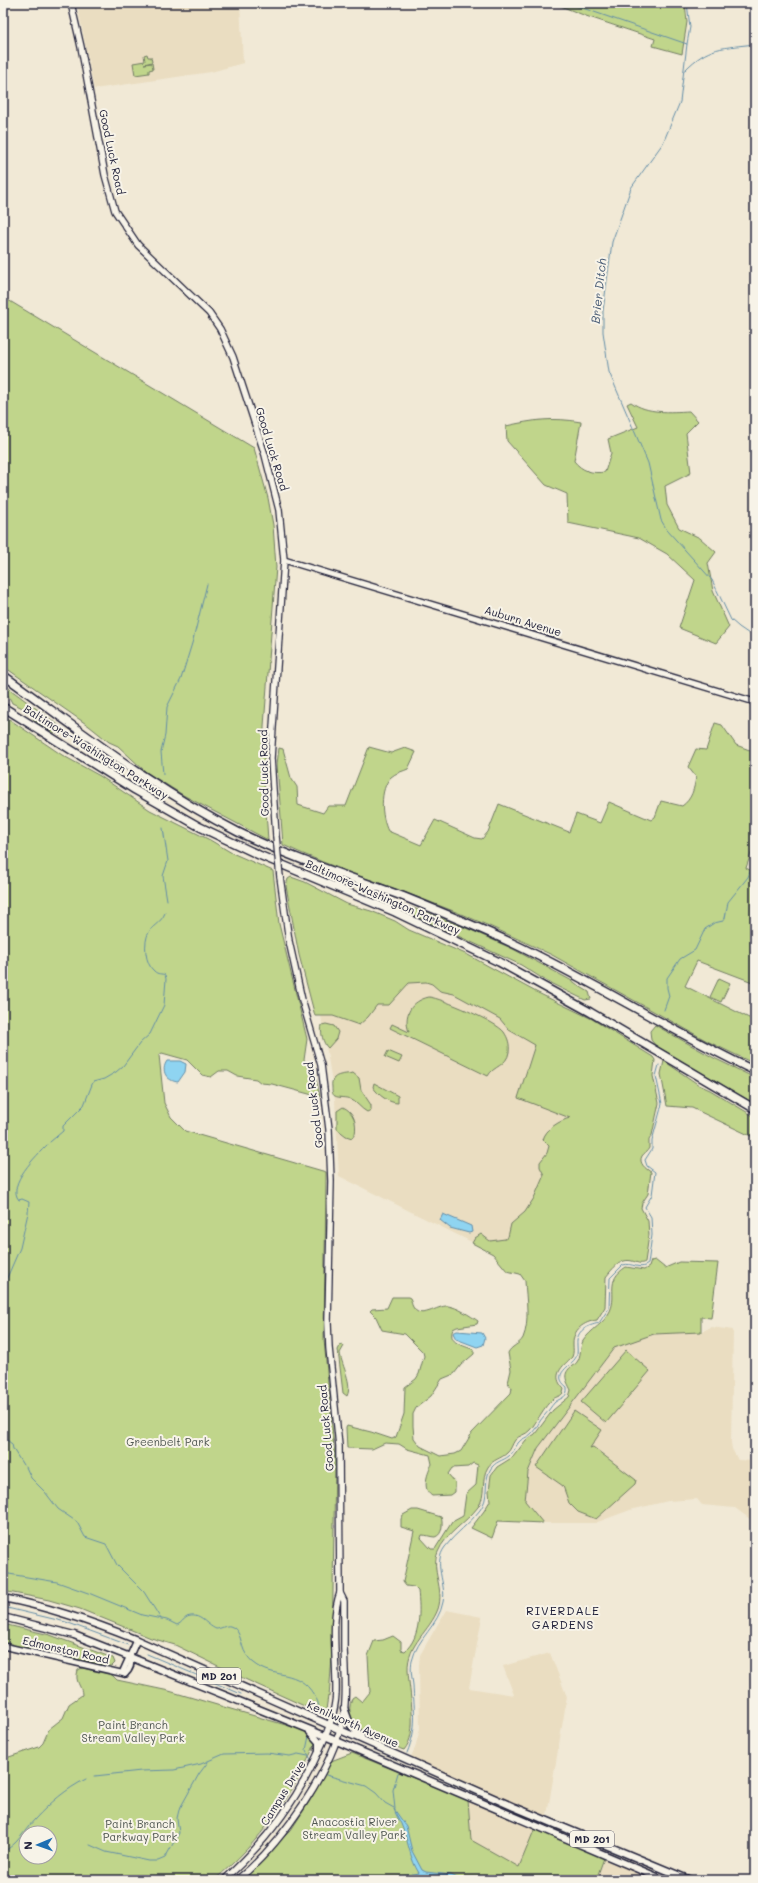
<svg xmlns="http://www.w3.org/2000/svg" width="758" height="1883" viewBox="0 0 758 1883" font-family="Mali,sans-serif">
<rect width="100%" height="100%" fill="#f1e9d6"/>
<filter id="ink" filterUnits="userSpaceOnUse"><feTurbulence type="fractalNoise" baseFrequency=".025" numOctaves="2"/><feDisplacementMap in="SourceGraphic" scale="8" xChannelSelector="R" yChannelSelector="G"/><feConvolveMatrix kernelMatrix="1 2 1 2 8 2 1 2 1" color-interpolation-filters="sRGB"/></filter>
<g filter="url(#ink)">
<g fill="#eaddc1">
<polygon points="77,3 240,3 243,63 211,72 94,89"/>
<polygon points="403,966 612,1070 520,1266 339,1176 335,1100 318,998"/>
<polygon points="711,1327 733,1330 731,1443 732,1449 738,1460 755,1461 755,1519 750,1519 735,1508 702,1505 697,1499 668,1501 630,1510 595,1523 543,1523 525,1501 528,1472 538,1448 614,1347 654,1334 701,1332"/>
<polygon points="446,1610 482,1617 469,1688 514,1695 503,1666 550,1653 567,1697 546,1821 409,1761 415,1748 420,1729 419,1665 420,1655"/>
<polygon points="463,1796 501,1811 654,1880 495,1880 458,1859 464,1826"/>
</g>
<g fill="#c0d58b" stroke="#717c63" fill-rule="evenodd">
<polygon points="553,3 685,3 687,22 682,54 653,46 655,39 586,16"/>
<polygon points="147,54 148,57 151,57 152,62 144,64 152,63 153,69 149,70 149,73 135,75 133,63 145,61 144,55"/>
<polygon points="3,297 254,448 268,498 273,525 276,567 264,726 264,782 268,840 183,795 146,772 118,746 109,742 89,726 3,666"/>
<path d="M631,402C647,414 670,412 689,411L698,421L686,433L691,473L665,486L667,505L679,528L700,538L716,552L708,563L713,591L729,627L716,643L679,628L695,580L667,554L639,538L568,523L567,494L546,485L507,441L506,426C533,420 553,417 581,422L574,461C582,471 592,474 605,472L611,453L608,439L638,427L627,404Z"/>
<polygon points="3,684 57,724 59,726 58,731 54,733 34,720 31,712 12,703 8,695 3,693"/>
<polygon points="3,715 62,755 100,776 150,810 210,840 232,853 273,871 279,924 307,1039 304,1060 316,1079 320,1097 272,1084 261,1083 256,1079 237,1076 228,1071 219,1071 211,1077 202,1075 187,1060 162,1053 159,1055 164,1103 171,1117 185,1131 326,1172 324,1340 335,1458 332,1656 329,1697 328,1696 326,1710 322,1714 247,1680 175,1645 151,1638 80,1609 49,1600 3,1591"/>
<path d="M715,723L722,725L736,745L755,752V842L746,868L755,873V983L697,961L685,986L755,1021V1064L709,1042L552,955C516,938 480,921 443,907C390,886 335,869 283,845L277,764L279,748L283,749L291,778L297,787L298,805L323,813L328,806H346L369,747L391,753L405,748L416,752L408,769C404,771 395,773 391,777C379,789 381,817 388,831L421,845L435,820L475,838L482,839L488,832L499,804L569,832L576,814L600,823L609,802L651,820L655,817L661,801L682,806C692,799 694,789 696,777L688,767L696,749L706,750Z"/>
<path d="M291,877L305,882L347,904L371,911L395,921L409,930L468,955L536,992L592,1019L653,1057L655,1060L653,1076L659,1103L652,1135L649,1140V1148C647,1152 644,1153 642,1156C638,1163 646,1169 651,1172L648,1194L642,1203L641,1208L648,1221L649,1235L645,1262C640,1265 637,1262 632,1261C621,1258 613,1268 606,1277L605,1307L597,1320C584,1322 573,1329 573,1344C573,1349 574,1352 572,1357C563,1366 550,1375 564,1389L563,1393C560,1397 557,1396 553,1399C544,1406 537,1422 530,1430C526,1435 519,1435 515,1440C512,1444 511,1450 507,1453C501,1459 493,1459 488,1467C480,1479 487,1495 478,1507C466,1523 445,1534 438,1552C430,1570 445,1588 438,1609C430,1631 407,1644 408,1670C409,1692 419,1733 404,1750C399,1749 397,1746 393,1744C373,1735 341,1728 352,1698L355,1696L362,1702L370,1692L368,1656L374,1641L383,1640L393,1636L401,1642V1650L405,1651C421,1637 420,1610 418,1591L414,1587L406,1586L403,1582L414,1531L401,1527V1519L403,1515L412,1510H418L441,1517C443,1522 443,1535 435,1537C431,1537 427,1535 422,1535L421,1538L431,1549H435L452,1522L463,1516L466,1494L476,1485L478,1465L473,1463L468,1467L452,1468L448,1474L455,1482V1492L451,1495L432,1496C421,1489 428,1472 432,1464L430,1455L407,1449L399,1444L385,1443L372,1449L347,1448L346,1428L347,1426L371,1432L392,1439L396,1437L404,1414L405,1387L416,1379L419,1374L424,1356L423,1352L405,1334L382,1330L376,1317L370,1311L372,1309L387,1308L392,1297H408L410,1298C412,1301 411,1304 413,1307C420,1321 437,1305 448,1306C457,1307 471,1316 478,1321L477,1324L457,1327L453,1329C447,1344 464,1345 474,1350V1354L461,1365L454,1374L442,1379L431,1396L416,1408L413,1414V1426L414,1438L420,1446L440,1456L455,1454L461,1451L472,1433L511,1393L512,1388L508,1383L511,1370L508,1353C511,1346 519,1345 523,1338C530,1322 526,1298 525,1281L520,1274L507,1271L493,1254L472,1243L475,1238L481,1234L490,1241L505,1239L508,1237L511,1224L525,1212L534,1198L544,1175L540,1167V1162L547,1153L549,1146L543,1140C545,1129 561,1120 570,1118L518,1098L535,1045L509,1030L500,1019L454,994L440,991L432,984L426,982L409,983L389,1005H377L368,1017L359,1025L333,1016H315L299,955L286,886L288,879Z"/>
<polygon points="404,906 423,911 473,931 513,949 574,982 579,986 589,992 591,999 585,1000 548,982 521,965 406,912 404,911"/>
<polygon points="719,978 730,983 721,1002 710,997"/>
<path d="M429,997C441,998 497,1022 504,1032C508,1038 510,1044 509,1052C507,1066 493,1066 488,1076L390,1028L392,1024L409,1032C403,1015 411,1001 429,997Z"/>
<path d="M326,1024L334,1026L338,1032L336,1039L328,1048C323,1044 320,1031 322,1025Z"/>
<polygon points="655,1025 714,1058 755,1078 755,1104 656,1046 651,1040 650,1031"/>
<polygon points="388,1051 402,1057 399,1063 385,1057"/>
<polygon points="664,1061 699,1085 710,1090 755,1117 755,1138 692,1108 667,1106 661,1074"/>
<path d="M353,1073L359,1078L361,1090L371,1105V1110L367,1112C361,1109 357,1102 350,1099C346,1097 338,1098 335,1096C332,1095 332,1090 332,1087C330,1073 344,1075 353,1073Z"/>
<path d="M374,1083L398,1096V1103C389,1103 378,1095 373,1087Z"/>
<path d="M343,1107C354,1112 357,1123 355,1134L352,1138L346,1136L337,1129V1111Z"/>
<path d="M655,1260L665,1268L679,1262L718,1263L711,1318L701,1317V1332L654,1334L614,1348L538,1448L528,1472L525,1501L543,1523L498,1521L492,1538L471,1528L484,1511L490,1501L489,1491L491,1475L497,1467L513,1457L526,1440L535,1434L553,1410L569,1397L571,1390C566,1380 562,1374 572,1366C574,1365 576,1364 577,1362C581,1357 580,1347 583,1341C591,1329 604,1324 610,1311C618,1294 604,1281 626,1267L644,1270L649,1267L651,1261Z"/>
<path d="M341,1344L344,1346L340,1353C342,1367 353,1383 347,1396L343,1393L338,1350Z"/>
<polygon points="626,1350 650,1371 606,1423 581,1402"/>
<polygon points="574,1411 602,1430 590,1448 593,1447 636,1480 635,1484 596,1519 578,1512 569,1503 563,1486 536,1467"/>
<polygon points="3,1624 50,1635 113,1658 115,1663 112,1666 108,1666 3,1643"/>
<path d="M82,1668L112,1675L117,1680L169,1691L313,1733L317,1739C294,1795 260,1842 214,1880H3V1759L39,1747L43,1743L49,1729L63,1718L69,1704L82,1695C82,1685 74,1683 78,1670ZM26,1833H50V1857H26Z"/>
<polygon points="352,1753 468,1800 471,1840 519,1867 535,1828 604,1858 596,1880 241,1880 291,1830 311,1799 331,1761"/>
</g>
<g fill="#8fd4f1" stroke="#638da8">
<path d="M167,1061H180L186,1064L185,1072L178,1082C167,1081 160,1071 167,1061Z"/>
<polygon points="443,1214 471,1226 472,1232 469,1233 450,1228 440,1220"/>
<polygon points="457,1331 482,1333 485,1338 483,1345 477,1347 456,1339 453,1333"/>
<path d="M394,1809L406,1826L412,1851L422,1870L426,1872L451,1875L462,1880H384L419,1873C410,1859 409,1844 403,1829C401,1822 396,1816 394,1809Z"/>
</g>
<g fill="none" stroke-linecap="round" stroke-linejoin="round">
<g stroke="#638da8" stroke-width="1">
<polyline points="568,3 687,44 680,102 663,143 631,188 612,242 603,311 603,332 609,372 648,463 661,520 667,530 712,580 731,620 739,627 755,638"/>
<polyline points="687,44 690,27 687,3"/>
<path d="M685,70C708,46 723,48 755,44"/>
<polyline points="163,774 161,752 165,735 167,707 181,679 193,640 207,584"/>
<polyline points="163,828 168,861 163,876 167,900"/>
<polyline points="664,1010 669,996 667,988 667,978 680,959 695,950 705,929 714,923 723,921 725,918 728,902 748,877 755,859"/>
<path d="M50,1142L63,1131V1126L84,1105L93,1082L104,1079L116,1072L123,1066L140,1043L150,1034L164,1005L166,979L165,975C161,973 158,975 154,971C145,964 143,942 149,932C154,924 161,923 165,913"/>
<path d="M3,1287L20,1248L28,1213L29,1202L22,1199L19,1200C6,1185 37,1155 47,1145"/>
<polyline points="3,1437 12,1444 13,1449 23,1465"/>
<polyline points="26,1467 31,1478 45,1492 58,1509 77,1522 85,1537 106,1544 117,1565 144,1592 161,1619"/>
<path d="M3,1573L57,1582L91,1594L142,1615L167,1620L177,1625C182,1623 183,1619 187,1617C200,1612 206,1625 216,1629C220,1629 226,1625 230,1626C242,1629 240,1646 246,1654C248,1657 251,1661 254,1663C275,1680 298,1668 314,1695C318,1701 320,1706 318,1712"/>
<polyline points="3,1607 66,1622 128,1645"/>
<polyline points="147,1654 241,1694"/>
<polyline points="309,1736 306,1750 311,1760"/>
<path d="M407,1753C418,1726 414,1712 413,1685C412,1677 410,1669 412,1661C417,1638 439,1625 443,1602C447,1583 432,1564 445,1547C455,1533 470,1524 480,1510C490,1497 483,1483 490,1470C495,1461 503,1461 509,1456C513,1453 515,1448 518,1443C521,1438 528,1438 532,1433C537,1428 539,1421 544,1416C548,1412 551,1406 555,1402C562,1397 568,1398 567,1387C550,1374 572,1366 576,1357C578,1353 577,1349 577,1345C576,1330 587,1326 599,1323L609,1308L610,1278L623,1265C632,1262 640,1271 648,1264L652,1235L651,1217L645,1207L652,1195L655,1172L647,1166L645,1160L652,1149V1141L662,1104L656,1076L659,1065"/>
<polyline points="326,1775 366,1786 376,1793 385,1803 394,1808"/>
<polyline points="95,1776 141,1771 174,1770 201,1764 224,1754 267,1753 290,1756 298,1754 308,1756"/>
<polyline points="395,1809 393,1790 398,1773"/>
<polyline points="90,1845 106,1852 149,1861 158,1861 165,1858 179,1833 177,1818 179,1810 199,1774 208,1762"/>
<path d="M3,1852C19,1843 23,1832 35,1819C50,1803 66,1789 86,1779"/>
</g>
<g stroke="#22223b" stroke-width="8">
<g id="tertiary">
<polyline points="284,560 755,702"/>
<polyline points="3,1646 125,1674"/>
<polyline points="125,1674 123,1671 137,1640"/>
<path d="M125,1674C131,1669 132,1664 130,1657"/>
<polyline points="674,1880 680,1876"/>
</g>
</g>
<g stroke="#22223b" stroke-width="8">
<g id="secondary">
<polyline points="71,3 81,47 105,175 115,211 138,245 209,313 220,329 233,357 265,455 279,510 284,560 271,758 276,836"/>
<path d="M224,1880C265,1843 297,1801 319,1751C328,1732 335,1714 336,1693C337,1664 330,1618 340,1593L339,1446L329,1348L328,1323L331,1181L329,1129L321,1065L302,1000L289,941L280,877"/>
<path d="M237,1880C280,1846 334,1769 344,1713C347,1692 345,1671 344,1649C344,1633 344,1617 344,1601L340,1593"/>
</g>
</g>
<g stroke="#22223b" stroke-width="9">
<g id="primary">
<path d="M3,1598C50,1607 93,1622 137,1640L514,1807L690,1880"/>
<polyline points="3,1617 74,1635 130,1657 313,1731 664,1880"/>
<polyline points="344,1708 350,1724 361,1737"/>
<polyline points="310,1732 319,1742 319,1752"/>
</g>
</g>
<g stroke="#22223b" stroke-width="10">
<g id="motorway">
<path d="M3,675C80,730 153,789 238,832C291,858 347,876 402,896C439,911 476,926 512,943C595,982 672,1032 755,1071"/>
<polyline points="3,707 135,790 200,827 259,855 395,912 499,962 590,1012 755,1109"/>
</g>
</g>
<use href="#tertiary" stroke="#f7f3e8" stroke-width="5"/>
<use href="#secondary" stroke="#f7f3e8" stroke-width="5.5"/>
<use href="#primary" stroke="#f7f3e8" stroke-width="6"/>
<use href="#motorway" stroke="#f7f3e8" stroke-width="7"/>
<g stroke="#22223b" stroke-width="8" stroke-linecap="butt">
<polyline id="secondary-bridge" points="276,836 280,877"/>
</g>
<use href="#secondary-bridge" stroke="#f7f3e8" stroke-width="5.5"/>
</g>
</g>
<g text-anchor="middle" stroke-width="4" stroke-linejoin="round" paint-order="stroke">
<g fill="#f7f3e8" stroke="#62616f" stroke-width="1">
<rect x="197" y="1668" width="44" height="16" rx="3"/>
<rect x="570" y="1831" width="44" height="16" rx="3"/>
</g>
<g font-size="10" font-weight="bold" fill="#22223b">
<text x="219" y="1680">MD 201</text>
<text x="592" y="1843">MD 201</text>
</g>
<g font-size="11" fill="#22223b" stroke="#f7f3e8">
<text transform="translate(112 152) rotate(78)" y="4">Good Luck Road</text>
<text transform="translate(272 449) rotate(73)" y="4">Good Luck Road</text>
<text transform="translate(523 621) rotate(17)" y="4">Auburn Avenue</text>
<text transform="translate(96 752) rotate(32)" y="4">Baltimore-Washington Parkway</text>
<text transform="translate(264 773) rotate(-91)" y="4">Good Luck Road</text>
<text transform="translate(383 897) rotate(24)" y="4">Baltimore-Washington Parkway</text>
<text transform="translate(314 1105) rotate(-97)" y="4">Good Luck Road</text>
<text transform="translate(326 1428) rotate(-95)" y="4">Good Luck Road</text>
<text transform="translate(66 1650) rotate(13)" y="4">Edmonston Road</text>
<text transform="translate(353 1724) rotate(24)" y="4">Kenilworth Avenue</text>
<text transform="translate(283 1793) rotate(-58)" y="4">Campus Drive</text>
</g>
<g font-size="11" fill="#515853" stroke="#f7f3e8">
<text x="168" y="1446">Greenbelt Park</text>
<text x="133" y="1729">Paint Branch<tspan x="133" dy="13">Stream Valley Park</tspan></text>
<text x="354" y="1826">Anacostia River<tspan x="354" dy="13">Stream Valley Park</tspan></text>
<text x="140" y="1828">Paint Branch<tspan x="140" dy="13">Parkway Park</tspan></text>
</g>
<g font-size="12" font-style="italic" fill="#435772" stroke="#f7f3e8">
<text transform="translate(599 291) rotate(-84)" y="4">Brier Ditch</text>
</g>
<g font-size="12" letter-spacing="1" fill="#22223b" stroke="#f7f3e8">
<text x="563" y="1615">RIVERDALE<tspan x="563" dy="14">GARDENS</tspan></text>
</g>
</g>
<rect width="758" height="1883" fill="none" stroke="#f7f3e8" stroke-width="16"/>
<rect x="8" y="8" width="742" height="1867" fill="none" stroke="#22223b" stroke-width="1.5" filter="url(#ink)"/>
<g transform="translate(38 1845) rotate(268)"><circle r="19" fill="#f7f3e8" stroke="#a29fa3"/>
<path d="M0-3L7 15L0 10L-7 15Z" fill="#1f6fb2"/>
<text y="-6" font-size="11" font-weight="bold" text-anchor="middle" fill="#22223b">N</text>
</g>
</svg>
